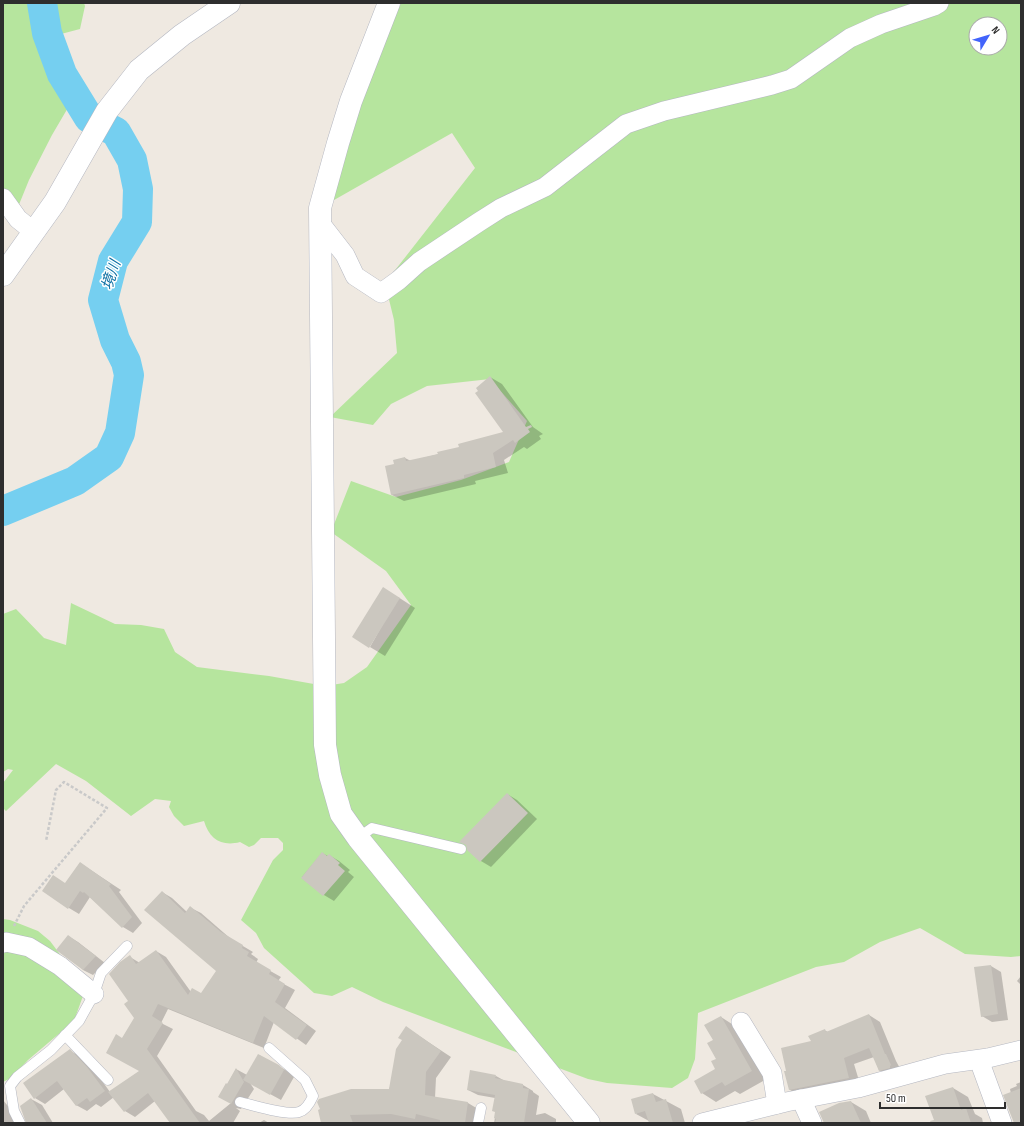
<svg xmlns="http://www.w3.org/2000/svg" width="1024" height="1126" viewBox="0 0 1024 1126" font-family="'Sofia Sans Condensed','Noto Sans JP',sans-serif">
<rect width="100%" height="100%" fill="#efe9e1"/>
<g fill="#b6e59e" fill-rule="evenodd">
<polygon points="3,3 84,3 85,6 80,29 61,34 45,49 60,81 69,106 52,135 29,180 18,207 3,218"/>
<path d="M401,3H1021V956L1011,957L965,954L920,928L880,942L844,962L816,967L698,1013L695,1059L688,1078L672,1088L607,1083L588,1079L383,1002L352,987L332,996L314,993L264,948L256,933L241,920L273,860L283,850V843L278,838H261L254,845L249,847L240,842C222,847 209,839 204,821L184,826L174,816L169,807L171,801L155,799L131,816L86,781L56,764L6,811L3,808V783L13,770L8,769L3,772V614L16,609L44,638L66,645L71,603L115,624L141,625L164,629L175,652L197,667L269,676L325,686L344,683L367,667L411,605L386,571L331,532L351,481L396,497L461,480L509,462L527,421L490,379L427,386L391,404L373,425L330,417L397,353L394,320L385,283L475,168L452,133L320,208L351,101ZM976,24H1000V48H976Z"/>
<polygon points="3,919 10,920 38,931 50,941 65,961 84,993 74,1021 28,1060 11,1078 3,1082"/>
</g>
<g fill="#0003">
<polygon points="490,377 502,384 533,427 543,434 539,436 541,439 527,449 524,447 504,460 508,473 475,481 476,484 404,501 392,495 395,465 405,458 411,461 439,454 505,433"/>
<polygon points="398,597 415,608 385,656 370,647"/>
<polygon points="507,794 517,800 537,819 491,867 481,861 468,849"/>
<polygon points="322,853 328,856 329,855 339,861 350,870 348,872 354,877 334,901 324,895 302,877"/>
<polygon points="80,863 121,890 119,892 142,923 133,933 123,927 90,897 79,914 69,908 66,884"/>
<polygon points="162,892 172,898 187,912 191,908 201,913 231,939 253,952 251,954 258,959 256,963 281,977 278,981 295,990 285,1008 316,1031 306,1045 274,1022 264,1048 168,1009 161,1023 173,1029 157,1056 196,1111 204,1115 209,1121 231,1103 227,1085 236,1069 247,1075 259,1055 289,1072 294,1077 281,1100 250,1083 254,1089 241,1109 236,1108 240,1111 233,1123 171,1123 155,1101 135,1117 125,1111 114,1097 101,1107 96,1104 87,1111 76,1105 64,1089 45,1104 35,1098 70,1051 80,1056 97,1074 110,1092 140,1071 122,1039 135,1018 130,1001 130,957 140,963 156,951 166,957 191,992 202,994 217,971"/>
<polygon points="68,936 78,942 105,963 93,975 83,970"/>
<polygon points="991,966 1001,972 1008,1020 992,1022 982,1016"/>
<polygon points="1021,976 1021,985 1017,981"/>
<polygon points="869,1015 880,1022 896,1061 902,1072 891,1077 879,1070 874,1057 854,1064 860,1084 801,1096 790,1090 787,1071 824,1030 828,1032"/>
<polygon points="721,1017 735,1026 765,1080 740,1094 735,1091 716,1102 702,1093 717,1070"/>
<polygon points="407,1028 451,1057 436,1078 435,1098 468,1103 478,1109 476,1123 322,1123 389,1090"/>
<polygon points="496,1076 505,1081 523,1085 533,1091 533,1092 539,1096 536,1115 545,1113 556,1119 556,1123 494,1123 496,1112 495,1098 478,1095 468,1090"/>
<polygon points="1021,1082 1021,1123 1017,1123 1010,1089 1017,1086 1016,1084"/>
<polygon points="953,1088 968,1097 975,1114 982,1118 983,1123 936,1123"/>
<polygon points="653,1094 681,1109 685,1123 650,1123 649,1121 636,1114"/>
<polygon points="31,1099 42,1105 53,1123 27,1123"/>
<polygon points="3,1100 12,1111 19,1123 3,1123"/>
<polygon points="851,1102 866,1111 871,1123 825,1123"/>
<polygon points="264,1120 269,1123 259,1123"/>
</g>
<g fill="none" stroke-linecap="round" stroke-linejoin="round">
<polyline stroke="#75cff0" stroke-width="30" points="3,511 75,481 109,457 120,433 129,375 126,362 115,340 103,300 113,261 137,222 138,189 132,160 116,132 89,118 62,74 47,33 42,3"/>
</g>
<g fill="#cbc7bf">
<polygon points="490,376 526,427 531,425 532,427 528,429 530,432 515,443 513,440 493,453 496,467 464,475 464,478 391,495 385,466 394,464 393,460 405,457 406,461 438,454 437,452 459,447 458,444 503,432 475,393 478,391 476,388"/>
<polygon points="383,587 400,598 369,648 352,637"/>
<polygon points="507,793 528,813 480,862 467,850 466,845 459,842"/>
<polygon points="322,852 327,856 329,854 340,863 338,865 345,871 323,896 301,878"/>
<polygon points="80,862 111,884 109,886 132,917 122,928 84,892 83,893 80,891 68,909 42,891 53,875 65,883"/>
<polygon points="162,891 185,913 190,906 221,932 243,945 242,948 249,952 247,956 271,970 269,974 285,984 275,1002 307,1025 296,1040 264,1016 253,1043 158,1004 152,1016 163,1023 147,1049 200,1123 170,1123 148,1093 124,1112 108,1092 139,1071 106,1053 116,1034 122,1038 134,1018 124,1004 128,1001 109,974 120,962 130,955 136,964 156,950 188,995 192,988 201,993 216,971 144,910"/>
<polygon points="68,935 96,956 83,970 56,950"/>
<polygon points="991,965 998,1014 981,1017 974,967"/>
<polygon points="869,1014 885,1054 886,1054 891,1065 890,1066 890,1068 879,1071 869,1048 844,1058 849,1078 789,1090 784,1071 786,1071 781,1048 811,1041 808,1036 825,1029 826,1032"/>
<polygon points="721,1016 752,1071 725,1086 722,1082 701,1094 694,1081 715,1069 711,1061 716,1059 707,1043 713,1040 704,1025"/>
<polygon points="406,1026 441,1051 426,1072 425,1095 468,1102 465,1123 440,1123 440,1120 416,1114 415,1119 391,1114 350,1115 353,1123 321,1123 318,1110 320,1109 317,1102 319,1099 351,1089 389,1089 396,1049 402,1040 398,1038"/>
<polygon points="70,1049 87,1067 105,1091 90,1102 87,1098 76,1106 57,1081 34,1099 23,1083"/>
<polygon points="258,1054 279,1065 284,1070 270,1095 243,1080"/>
<polygon points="236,1068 244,1082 231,1104 218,1097 226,1083 227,1084"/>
<polygon points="470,1070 496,1075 495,1078 523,1084 523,1088 529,1089 524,1123 495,1123 496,1119 494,1118 495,1112 492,1111 495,1095 467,1090"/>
<polygon points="953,1087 961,1110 966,1108 971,1123 931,1123 930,1121 934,1120 925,1096"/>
<polygon points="1021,1088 1021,1123 1014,1123 1003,1095"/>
<polygon points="653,1093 656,1102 666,1099 673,1123 649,1123 645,1111 635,1114 631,1099"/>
<polygon points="31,1098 47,1123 26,1123 20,1106"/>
<polygon points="851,1101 861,1123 824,1123 819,1112 839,1103"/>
</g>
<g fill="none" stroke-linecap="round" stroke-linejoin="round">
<g stroke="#b4b7c1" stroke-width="11">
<g id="lane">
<polyline points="358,838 372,828 461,849"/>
<polyline points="65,1035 108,1080"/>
<path d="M240,1102C252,1105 288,1116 299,1112C306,1110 310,1103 313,1096L305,1080L269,1048"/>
<polyline points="20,1123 14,1111 10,1086 17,1077 51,1050 79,1021 94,994 101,973 127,946"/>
<polyline points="478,1123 481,1108"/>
</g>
</g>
<g stroke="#b4b7c1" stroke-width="20">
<g id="street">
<polyline points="3,198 18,219 33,231"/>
<polyline points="321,224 345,255 355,276 381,293 399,280 419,262 479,222 501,208 545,187 626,124 664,111 772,85 791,79 850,38 881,24 934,6 939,3"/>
<polyline points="3,943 6,942 29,947 60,966 94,994"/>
<polyline points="741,1022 772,1073 777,1104"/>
<polyline points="979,1060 1002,1123"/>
<polyline points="801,1099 812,1123"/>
<polyline points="702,1123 786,1102 858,1088 945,1064 988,1058 1021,1050"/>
</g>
</g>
<g stroke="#b4b7c1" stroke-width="23">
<g id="secondary">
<polyline points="389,3 351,101 338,143 320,208 325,745 330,775 341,814 358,838 589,1123"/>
<polyline points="3,275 55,202 107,111 139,70 182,35 229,3"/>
</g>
</g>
<polyline stroke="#c9c9c9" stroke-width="2.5" stroke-dasharray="3 2" stroke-linecap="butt" points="14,926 24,906 107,808 64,782 56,790 46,841"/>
<use href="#lane" stroke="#fff" stroke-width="10"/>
<use href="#street" stroke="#fff" stroke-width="19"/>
<use href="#secondary" stroke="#fff" stroke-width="22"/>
</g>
<g text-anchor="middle" stroke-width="3" stroke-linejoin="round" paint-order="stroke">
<g font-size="15" font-style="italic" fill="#0d6fa3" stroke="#fff">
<text transform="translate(111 275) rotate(-72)" y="5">境川</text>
</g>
</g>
<rect width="1024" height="1126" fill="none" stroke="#2e2e2e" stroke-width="8"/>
<g transform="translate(988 36) rotate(52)"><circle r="19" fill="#ffffff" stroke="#ababab"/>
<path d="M0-3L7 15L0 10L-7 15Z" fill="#4264fb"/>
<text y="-6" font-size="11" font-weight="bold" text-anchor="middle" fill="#2e2e2e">N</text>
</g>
<path d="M880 1102v6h125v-6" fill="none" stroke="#2e2e2e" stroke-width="2"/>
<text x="886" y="1102" font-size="12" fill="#2e2e2e" stroke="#ffffff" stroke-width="3" paint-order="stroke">50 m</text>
</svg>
